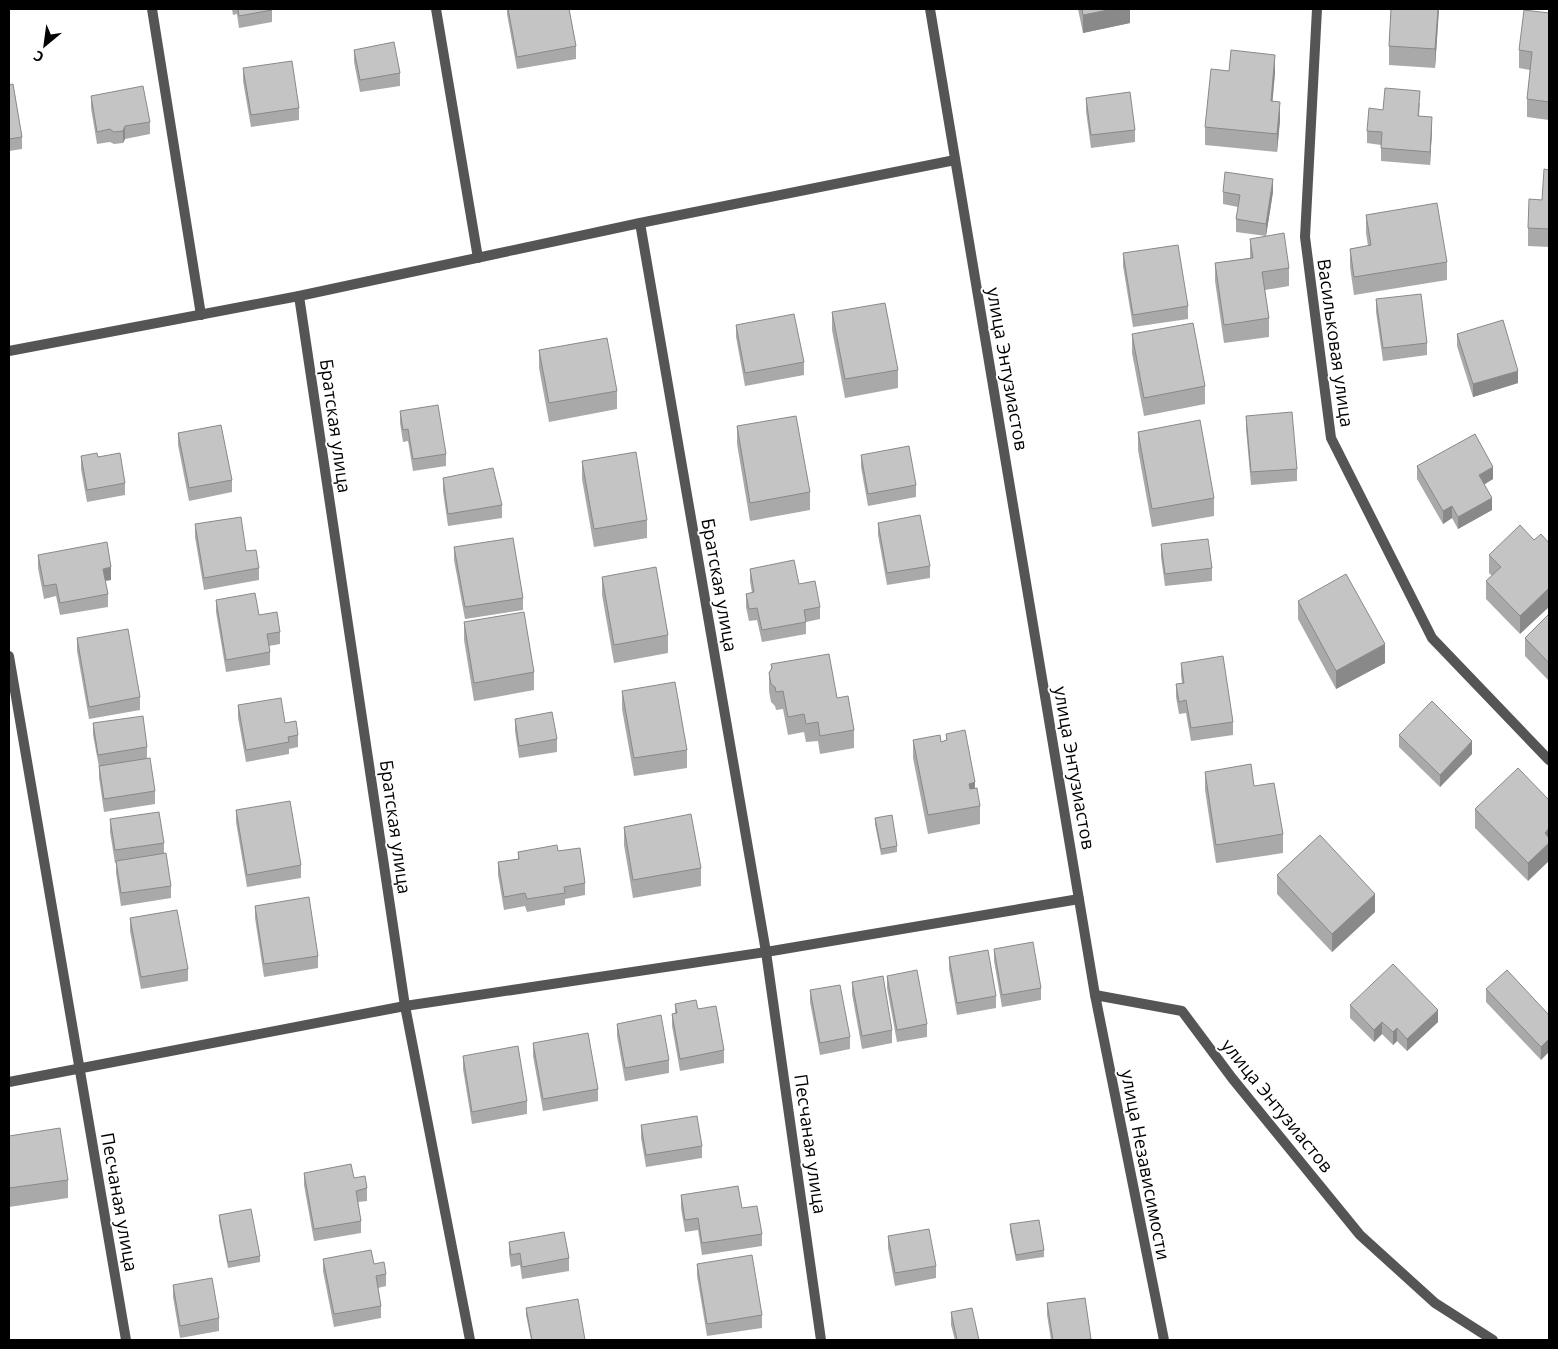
<svg xmlns="http://www.w3.org/2000/svg" width="1558" height="1349" viewBox="0 0 1558 1349" font-family="'Open Sans',sans-serif">
<rect width="100%" height="100%" fill="#fff"/>
<g fill="none" stroke-linecap="round" stroke-linejoin="round">
<g stroke="#555" stroke-width="10">
<polyline points="152,9 201,315"/>
<polyline points="436,9 478,258"/>
<polyline points="1317,9 1305,237 1331,438 1432,638 1549,760"/>
<polyline points="640,223 766,952 821,1340"/>
<polyline points="299,296 405,1006 470,1340"/>
<polyline points="9,351 299,296 640,223 955,160"/>
<polyline points="9,656 126,1340"/>
<polyline points="9,1082 405,1006 766,952 1079,899"/>
<polyline points="1164,1340 1095,995 1182,1011 1232,1078 1360,1235 1435,1303 1493,1340"/>
</g>
<polyline stroke="#555" stroke-width="10" points="930,9 1095,995"/>
</g>
<g fill="#a9a9a9">
<polygon points="232,9 272,9 272,22 239,28 237,14 233,15"/>
<polygon points="507,9 569,9 576,46 576,59 517,69 507,14"/>
<polygon points="1078,9 1130,9 1130,23 1083,33"/>
<polygon points="1391,9 1439,9 1435,68 1389,65 1389,46"/>
<polygon points="1549,13 1549,120 1527,117 1527,99 1530,70 1519,68 1519,50"/>
<polygon points="354,50 400,73 400,86 360,92 354,62"/>
<polygon points="243,68 299,108 299,120 251,127 243,81"/>
<polygon points="1229,71 1275,73 1272,101 1280,120 1277,152 1205,145 1205,127"/>
<polygon points="9,85 22,137 22,149 9,151"/>
<polygon points="91,96 150,122 150,134 125,139 123,143 114,144 110,142 97,144 91,108"/>
<polygon points="1086,98 1135,130 1135,142 1091,148 1086,111"/>
<polygon points="1420,103 1419,116 1432,130 1430,165 1381,161 1381,145 1367,143 1367,131 1383,110"/>
<polygon points="1549,170 1549,247 1528,246 1528,228 1542,200"/>
<polygon points="1223,192 1273,192 1266,236 1236,232 1236,219 1238,207 1223,204"/>
<polygon points="1366,215 1447,262 1447,280 1354,295 1350,267 1350,249 1368,246 1366,233"/>
<polygon points="1250,239 1289,268 1289,286 1265,290 1269,318 1269,337 1224,343 1215,281 1215,263 1250,258"/>
<polygon points="1123,253 1188,306 1188,319 1133,327 1123,266"/>
<polygon points="1376,299 1427,343 1427,355 1383,361 1376,312"/>
<polygon points="832,312 898,370 898,388 845,398 832,330"/>
<polygon points="736,325 804,362 804,375 745,386 736,337"/>
<polygon points="1132,334 1205,386 1205,404 1144,416 1132,353"/>
<polygon points="1457,334 1518,383 1473,397 1457,346"/>
<polygon points="539,350 617,391 617,409 549,422 539,368"/>
<polygon points="400,411 446,454 446,466 413,471 408,441 403,442 400,423"/>
<polygon points="1246,416 1297,469 1297,481 1251,485 1246,429"/>
<polygon points="737,426 810,492 810,510 750,521 737,444"/>
<polygon points="1138,432 1214,498 1214,516 1152,527 1138,450"/>
<polygon points="178,433 232,480 232,492 189,501 178,445"/>
<polygon points="861,455 916,485 916,497 868,506 861,467"/>
<polygon points="81,456 98,457 125,483 125,495 87,502 81,469"/>
<polygon points="582,461 647,520 647,538 594,547 582,479"/>
<polygon points="1417,466 1493,479 1484,484 1492,510 1458,529 1452,518 1443,524 1417,479"/>
<polygon points="443,478 502,505 502,518 448,526 443,491"/>
<polygon points="878,523 930,566 930,578 887,585 878,535"/>
<polygon points="195,524 246,551 259,568 259,580 204,590 195,537"/>
<polygon points="1534,540 1520,634 1486,599 1486,581 1492,576 1489,573 1489,555"/>
<polygon points="1161,544 1212,568 1212,581 1165,586 1161,557"/>
<polygon points="454,547 523,598 523,610 465,619 454,560"/>
<polygon points="38,555 111,580 105,581 108,594 108,607 60,615 56,596 44,599 38,568"/>
<polygon points="750,569 799,584 820,607 820,619 806,622 806,634 762,642 757,620 749,621 746,607 746,594 752,593 750,581"/>
<polygon points="602,577 668,635 668,653 614,663 602,595"/>
<polygon points="216,600 259,615 280,632 280,644 269,646 270,652 270,665 226,672 216,612"/>
<polygon points="1298,601 1385,663 1336,689 1298,619"/>
<polygon points="1549,614 1549,681 1525,656 1525,638"/>
<polygon points="464,622 534,672 534,690 474,701 464,640"/>
<polygon points="77,638 140,697 140,710 89,719 77,651"/>
<polygon points="1181,663 1233,722 1233,735 1191,741 1186,713 1179,714 1176,697 1176,684 1182,683 1181,675"/>
<polygon points="771,664 837,698 854,730 854,748 820,754 818,741 806,742 804,732 788,735 783,709 776,710 775,706 771,702 769,691 769,673 771,669"/>
<polygon points="622,691 687,750 687,768 634,776 622,709"/>
<polygon points="238,705 285,723 298,735 298,747 289,749 289,754 246,762 238,718"/>
<polygon points="515,719 557,739 557,752 519,758 515,731"/>
<polygon points="93,723 147,747 147,758 155,791 155,804 104,812 99,778 99,767 93,735"/>
<polygon points="946,734 975,788 980,806 980,824 928,834 913,758 913,740 941,742 946,740"/>
<polygon points="1399,735 1472,754 1440,787 1399,747"/>
<polygon points="1205,772 1254,786 1283,834 1283,853 1216,863 1205,790"/>
<polygon points="1549,800 1528,881 1475,828 1475,809"/>
<polygon points="236,810 301,865 301,878 247,887 236,822"/>
<polygon points="875,818 897,846 897,852 881,855 875,824"/>
<polygon points="110,819 164,843 164,854 171,886 171,898 121,906 116,873 116,863 115,863 110,832"/>
<polygon points="624,827 701,868 701,886 633,898 624,845"/>
<polygon points="558,851 585,883 585,895 565,899 565,905 527,912 525,906 504,910 498,875 498,862 518,859 518,852"/>
<polygon points="1277,875 1375,912 1332,952 1277,894"/>
<polygon points="255,906 318,956 318,968 264,977 255,918"/>
<polygon points="130,918 188,969 188,981 141,989 130,931"/>
<polygon points="994,949 1041,988 1041,1000 1002,1007 994,961"/>
<polygon points="949,957 996,996 996,1008 957,1015 949,969"/>
<polygon points="887,976 927,1024 927,1037 897,1042 887,988"/>
<polygon points="852,982 892,1030 892,1043 862,1049 852,994"/>
<polygon points="1486,989 1549,1015 1541,1060 1486,1002"/>
<polygon points="810,990 850,1037 850,1049 820,1055 810,1002"/>
<polygon points="675,1004 698,1009 724,1050 724,1063 680,1071 672,1026 672,1014 675,1013"/>
<polygon points="1350,1005 1438,1022 1407,1051 1397,1041 1393,1045 1382,1034 1374,1042 1350,1018"/>
<polygon points="617,1024 669,1060 669,1073 625,1081 617,1036"/>
<polygon points="533,1043 598,1089 598,1101 543,1111 533,1056"/>
<polygon points="463,1056 527,1101 527,1114 472,1124 463,1069"/>
<polygon points="641,1125 702,1146 702,1158 646,1167 641,1138"/>
<polygon points="9,1136 68,1180 68,1198 9,1207"/>
<polygon points="304,1173 354,1178 367,1188 367,1201 358,1202 361,1221 361,1233 314,1241 304,1185"/>
<polygon points="681,1195 742,1208 762,1234 762,1246 702,1255 698,1230 685,1232 681,1208"/>
<polygon points="219,1215 260,1256 260,1262 228,1268 219,1221"/>
<polygon points="1010,1224 1044,1250 1044,1257 1016,1261 1010,1231"/>
<polygon points="888,1236 936,1266 936,1278 895,1286 888,1248"/>
<polygon points="509,1242 569,1258 569,1271 522,1279 520,1265 511,1267 509,1254"/>
<polygon points="323,1259 374,1264 386,1274 386,1286 378,1288 381,1306 381,1318 334,1327 323,1271"/>
<polygon points="697,1264 762,1315 762,1328 707,1336 697,1276"/>
<polygon points="173,1285 219,1318 219,1331 180,1338 173,1297"/>
<polygon points="1085,1298 1091,1340 1051,1340 1047,1315 1047,1303"/>
<polygon points="526,1308 585,1340 531,1340 526,1315"/>
<polygon points="951,1312 979,1340 955,1340 951,1325"/>
</g>
<g fill="#898989">
<polygon points="1113,9 1130,9 1130,23 1083,33 1083,15"/>
<polygon points="1438,9 1439,9 1435,68 1435,49"/>
<polygon points="1275,55 1275,73 1271,119 1271,101"/>
<polygon points="1280,102 1280,120 1277,152 1277,134"/>
<polygon points="1432,117 1432,130 1430,165 1430,152"/>
<polygon points="125,126 125,139 123,143 123,131"/>
<polygon points="1273,179 1273,192 1266,236 1266,224"/>
<polygon points="1518,371 1518,383 1473,397 1473,384"/>
<polygon points="1493,467 1493,479 1479,488 1479,475"/>
<polygon points="1492,498 1492,510 1458,529 1458,517"/>
<polygon points="1452,506 1452,518 1443,524 1443,511"/>
<polygon points="111,567 111,580 103,581 103,569"/>
<polygon points="1549,588 1549,607 1520,634 1520,616"/>
<polygon points="1385,644 1385,663 1336,689 1336,671"/>
<polygon points="1472,741 1472,754 1440,787 1440,775"/>
<polygon points="975,782 975,801 969,802 969,784"/>
<polygon points="1549,828 1549,861 1528,881 1528,863 1545,833"/>
<polygon points="1375,894 1375,912 1332,952 1332,934"/>
<polygon points="1438,1010 1438,1022 1407,1051 1407,1039"/>
<polygon points="1382,1022 1382,1034 1374,1042 1374,1030"/>
<polygon points="1397,1028 1397,1041 1393,1045 1393,1032"/>
<polygon points="1549,1039 1549,1052 1541,1060 1541,1047"/>
</g>
<g fill="#c4c4c4" stroke="#898989">
<polygon points="238,9 272,9 272,10 239,16"/>
<polygon points="508,9 569,9 576,46 517,57"/>
<polygon points="1082,9 1113,9 1083,15"/>
<polygon points="1391,9 1438,9 1435,49 1389,46"/>
<polygon points="1524,10 1549,13 1549,102 1527,99 1532,52 1519,50"/>
<polygon points="394,42 400,73 360,80 354,50"/>
<polygon points="1231,50 1275,55 1271,101 1280,102 1277,134 1205,127 1211,69 1229,71"/>
<polygon points="292,61 299,108 251,115 243,68"/>
<polygon points="13,84 22,137 9,139 9,85"/>
<polygon points="143,86 150,122 125,126 123,131 114,132 110,129 97,132 91,96"/>
<polygon points="1385,88 1420,91 1418,116 1432,117 1430,152 1381,148 1382,132 1367,131 1369,108 1383,110"/>
<polygon points="1130,92 1135,130 1091,135 1086,98"/>
<polygon points="1544,169 1549,170 1549,229 1528,228 1529,199 1542,200"/>
<polygon points="1225,172 1273,179 1266,224 1236,219 1240,195 1223,192"/>
<polygon points="1437,203 1447,262 1354,277 1350,249 1371,245 1366,215"/>
<polygon points="1284,233 1289,268 1262,272 1269,318 1224,325 1215,263 1253,258 1250,239"/>
<polygon points="1178,245 1188,306 1133,315 1123,253"/>
<polygon points="1421,294 1427,343 1383,348 1376,299"/>
<polygon points="885,303 898,370 845,379 832,312"/>
<polygon points="794,314 804,362 745,373 736,325"/>
<polygon points="1503,320 1518,371 1473,384 1457,334"/>
<polygon points="1193,323 1205,386 1144,398 1132,334"/>
<polygon points="607,338 617,391 549,403 539,350"/>
<polygon points="438,405 446,454 413,459 408,429 403,430 400,411"/>
<polygon points="1292,412 1297,469 1251,472 1246,416"/>
<polygon points="796,416 810,492 750,503 737,426"/>
<polygon points="1200,420 1214,498 1152,509 1138,432"/>
<polygon points="221,425 232,480 189,488 178,433"/>
<polygon points="1475,434 1493,467 1479,475 1492,498 1458,517 1452,506 1443,511 1417,466"/>
<polygon points="909,446 916,485 868,494 861,455"/>
<polygon points="636,452 647,520 594,529 582,461"/>
<polygon points="97,453 98,457 120,453 125,483 87,490 81,456"/>
<polygon points="493,468 502,505 448,514 443,478"/>
<polygon points="920,515 930,566 887,573 878,523"/>
<polygon points="241,517 246,551 256,550 259,568 204,578 195,524"/>
<polygon points="1520,525 1534,540 1541,534 1549,543 1549,588 1520,616 1486,581 1501,567 1489,555"/>
<polygon points="513,538 523,598 465,607 454,547"/>
<polygon points="1208,539 1212,568 1165,574 1161,544"/>
<polygon points="107,542 111,567 103,569 108,594 60,603 56,584 44,586 38,555"/>
<polygon points="794,560 799,584 815,581 820,607 804,610 806,622 762,630 757,608 749,609 746,594 754,592 750,569"/>
<polygon points="656,567 668,635 614,645 602,577"/>
<polygon points="1346,574 1385,644 1336,671 1298,601"/>
<polygon points="255,593 259,615 277,612 280,632 267,634 270,652 226,660 216,600"/>
<polygon points="524,612 534,672 474,683 464,622"/>
<polygon points="1549,614 1549,663 1525,638"/>
<polygon points="128,629 140,697 89,707 77,638"/>
<polygon points="829,654 837,698 848,696 854,730 820,736 818,722 806,724 804,714 788,717 783,691 776,692 775,687 771,684 769,673 772,668 771,664"/>
<polygon points="1223,656 1233,722 1191,728 1186,700 1179,702 1176,684 1184,683 1181,663"/>
<polygon points="675,682 687,750 634,758 622,691"/>
<polygon points="281,698 285,723 296,721 298,735 288,737 289,742 246,750 238,705"/>
<polygon points="1432,701 1472,741 1440,775 1399,735"/>
<polygon points="552,712 557,739 519,746 515,719"/>
<polygon points="143,716 147,747 98,755 93,723"/>
<polygon points="965,730 975,782 969,784 970,789 977,788 980,806 928,815 913,740 940,735 941,742 947,740 946,734"/>
<polygon points="150,758 155,791 104,799 99,766"/>
<polygon points="1251,764 1254,786 1274,783 1283,834 1216,845 1205,772"/>
<polygon points="1518,768 1549,800 1549,828 1545,833 1549,838 1549,843 1528,863 1475,809"/>
<polygon points="290,801 301,865 247,875 236,810"/>
<polygon points="159,812 164,843 115,850 110,819"/>
<polygon points="691,814 701,868 633,880 624,827"/>
<polygon points="892,815 897,846 881,849 875,818"/>
<polygon points="1320,835 1375,894 1332,934 1277,875"/>
<polygon points="557,845 558,851 580,848 585,883 564,887 565,893 527,899 525,893 504,897 498,862 519,859 518,852"/>
<polygon points="166,853 171,886 121,893 116,861"/>
<polygon points="309,897 318,956 264,964 255,906"/>
<polygon points="177,910 188,969 141,977 130,918"/>
<polygon points="1033,942 1041,988 1002,995 994,949"/>
<polygon points="988,950 996,996 957,1003 949,957"/>
<polygon points="1393,964 1438,1010 1407,1039 1397,1028 1393,1032 1382,1022 1374,1030 1350,1005"/>
<polygon points="917,970 927,1024 897,1030 887,976"/>
<polygon points="1507,970 1549,1015 1549,1039 1541,1047 1486,989"/>
<polygon points="883,976 892,1030 862,1036 852,982"/>
<polygon points="840,985 850,1037 820,1043 810,990"/>
<polygon points="696,1000 698,1009 716,1006 724,1050 680,1059 672,1014 677,1013 675,1004"/>
<polygon points="661,1015 669,1060 625,1068 617,1024"/>
<polygon points="588,1033 598,1089 543,1099 533,1043"/>
<polygon points="518,1046 527,1101 472,1112 463,1056"/>
<polygon points="697,1116 702,1146 646,1155 641,1125"/>
<polygon points="60,1128 68,1180 9,1188 9,1136"/>
<polygon points="351,1164 354,1178 365,1176 367,1188 356,1191 361,1221 314,1229 304,1173"/>
<polygon points="738,1186 742,1208 757,1206 762,1234 702,1243 698,1218 685,1220 681,1195"/>
<polygon points="251,1209 260,1256 228,1262 219,1215"/>
<polygon points="1039,1220 1044,1250 1016,1255 1010,1224"/>
<polygon points="929,1229 936,1266 895,1273 888,1236"/>
<polygon points="564,1232 569,1258 522,1267 520,1253 511,1255 509,1242"/>
<polygon points="371,1250 374,1264 384,1262 386,1274 376,1276 381,1306 334,1314 323,1259"/>
<polygon points="752,1255 762,1315 707,1324 697,1264"/>
<polygon points="212,1278 219,1318 180,1326 173,1285"/>
<polygon points="1085,1298 1091,1339 1081,1340 1053,1340 1047,1303"/>
<polygon points="578,1299 585,1340 532,1340 526,1308"/>
<polygon points="972,1308 979,1340 957,1340 951,1312"/>
</g>
<g text-anchor="middle" stroke-width="4" stroke-linejoin="round" paint-order="stroke">
<g font-size="18" fill="#000" stroke="#fff">
<text transform="translate(1335 343) rotate(82)" y="6">Васильковая улица</text>
<text transform="translate(1007 369) rotate(80)" y="6">улица Энтузиастов</text>
<text transform="translate(335 426) rotate(82)" y="6">Братская улица</text>
<text transform="translate(719 585) rotate(80)" y="6">Братская улица</text>
<text transform="translate(1074 768) rotate(80)" y="6">улица Энтузиастов</text>
<text transform="translate(395 827) rotate(82)" y="6">Братская улица</text>
<text transform="translate(1277 1106) rotate(51)" y="6">улица Энтузиастов</text>
<text transform="translate(810 1144) rotate(82)" y="6">Песчаная улица</text>
<text transform="translate(1145 1165) rotate(79)" y="6">улица Независимости</text>
<text transform="translate(119 1202) rotate(80)" y="6">Песчаная улица</text>
</g>
</g>
<rect width="1558" height="1349" fill="none" stroke="#000000" stroke-width="20"/>
<g transform="translate(45 45) rotate(209)" stroke="#ffffff" stroke-width="4" paint-order="stroke">
<path d="M0-4L9 19L0 12L-9 19Z" fill="#000000"/>
<text y="-8" font-size="14" font-weight="bold" text-anchor="middle" fill="#000000">С</text>
</g>
</svg>
